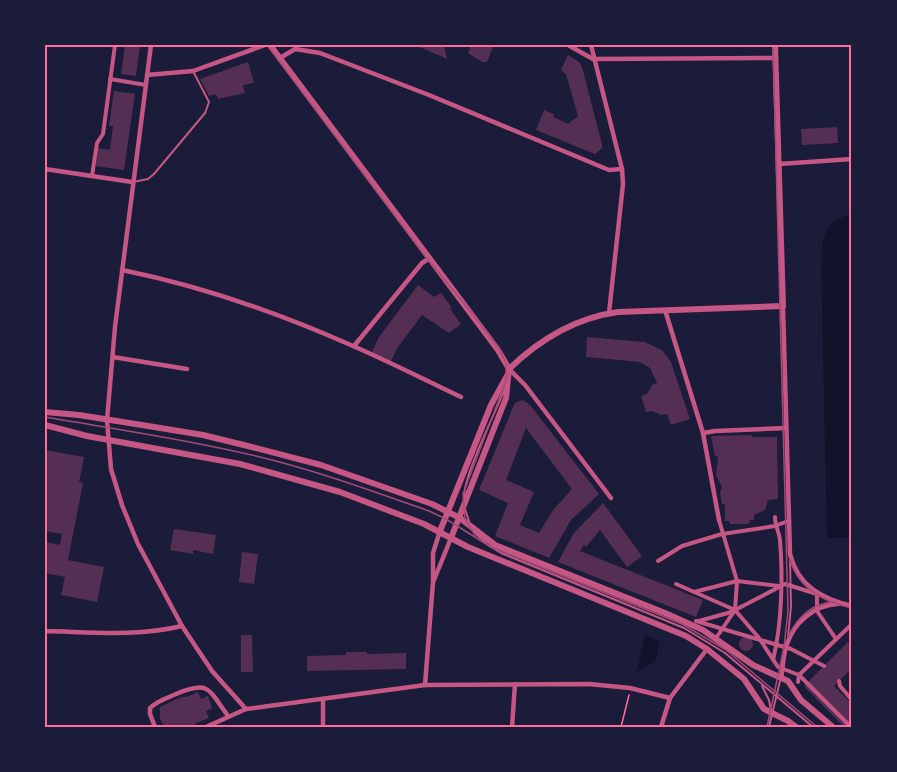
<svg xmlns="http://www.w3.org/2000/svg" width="897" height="772" viewBox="0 0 897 772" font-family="Raleway,sans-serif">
<rect width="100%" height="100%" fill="#1b1b3a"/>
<g fill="#12122b">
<path d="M852,214V538H827L821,254C823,232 829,220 852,214Z"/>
<polygon points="645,635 660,641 655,662 636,672"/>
</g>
<g fill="#542f53" fill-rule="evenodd">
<polygon points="125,45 140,45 136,76 121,74"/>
<polygon points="415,45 444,45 447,59"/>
<polygon points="465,45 493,45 493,47 487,62 482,62 468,53 470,47"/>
<polygon points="568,55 579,62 582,67 602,144 602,148 595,154 536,130 544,110 554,114 553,117 568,124 578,116 566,74 561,70"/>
<polygon points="248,62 254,83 243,85 245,93 218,99 216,94 209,96 200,79"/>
<polygon points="114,91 135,94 124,170 96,166 98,148 110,150 113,126 109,126"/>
<polygon points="837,127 838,143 802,145 801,129"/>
<polygon points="418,285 434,297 441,293 452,308 450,309 461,324 449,333 422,315 398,347 391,361 372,352 379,337"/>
<polygon points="587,337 644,342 662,350 671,362 690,419 671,425 667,414 661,415 652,411 646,412 641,396 647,394 652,385 657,383 650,368 640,362 586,357"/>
<path d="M523,400L530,405L599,494L571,520L549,558L495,536L508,503L479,490L514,405L516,402ZM526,428L572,489L553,510L539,533L520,525L534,492L506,480Z"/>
<polygon points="752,435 752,437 777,437 778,499 768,500 765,510 754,515 754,520 750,520 749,524 730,524 729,521 725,521 725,504 722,504 720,493 722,487 716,475 718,457 715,456 711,436"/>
<polygon points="45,450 84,457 79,482 83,483 68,560 104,567 97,602 61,595 65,577 45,573 45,542 60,545 62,534 45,531"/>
<polygon points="603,503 642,556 627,567 600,530 586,547 584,545 580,551 703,600 696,617 558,562 574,533"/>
<polygon points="174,529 216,535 213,554 193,550 193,554 170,550"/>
<polygon points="242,552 258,554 254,584 239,582"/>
<polygon points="241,635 252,635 253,672 241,672"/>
<circle cx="746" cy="644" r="7"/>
<polygon points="848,642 852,646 852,674 849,671 834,686 850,702 852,700 852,727 844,727 804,686"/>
<polygon points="346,652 367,652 367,654 406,653 406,669 307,671 307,656 346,655"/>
<polygon points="198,692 201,699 208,696 212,708 206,711 209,718 196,723 194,727 193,725 189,727 164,727 160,718 160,707 181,697 186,697"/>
</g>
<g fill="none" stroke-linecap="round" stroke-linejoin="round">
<polyline stroke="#ff6b9d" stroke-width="1.5" points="621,727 629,695"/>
<g stroke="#c65784" stroke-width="2">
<polyline points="133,182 148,179 154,174 205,113 209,102 193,71"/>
<path d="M464,501C462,476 495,415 505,388"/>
<polyline points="465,509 469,521"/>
<polyline points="476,534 488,545 501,553 684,628 725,653 813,727"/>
<polyline points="788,637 791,607 790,559"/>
<polyline points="762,686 769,700 771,711"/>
<polyline points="769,727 780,681"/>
</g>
<g stroke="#c65784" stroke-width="4">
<polyline points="110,79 146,85"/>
<polyline points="92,176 97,143 103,134 115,45"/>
<polyline points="719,520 737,581 735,610 759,638 778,667 799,675 851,727"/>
<polyline points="658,561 682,546 722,534 775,526 788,521"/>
<polyline points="676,584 735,610"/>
<polyline points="694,592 737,581 779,586"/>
<polyline points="696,621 791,649 824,666"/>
<polyline points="699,621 735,611"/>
<polyline points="716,638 735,610 785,584 817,594 817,611 836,639"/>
<path d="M773,660C782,624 783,576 780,540C779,532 775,525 775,517"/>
<polyline points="839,681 840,686 852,700"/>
<polyline points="798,682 799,675 852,624"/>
</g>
<g stroke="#c65784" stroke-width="4.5">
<polyline points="151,45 115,327 107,420 111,469 122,505 138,544 182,626 212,671 246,709"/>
<polyline points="568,45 593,59 775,58"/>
<polyline points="591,45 622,169 623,184 609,313"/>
<polyline points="280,58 295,49 320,53 429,95 609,170 622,169"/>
<polyline points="147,75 193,71 265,45"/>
<polyline points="779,164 852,159"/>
<polyline points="45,169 132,182"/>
<path d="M122,270C201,286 279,313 353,346C390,362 425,380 461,397"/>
<path d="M783,306L790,554C798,586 822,599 852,606"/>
<polyline points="665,310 703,433 719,520"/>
<polyline points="354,346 422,263 430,258"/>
<polyline points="113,357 187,369"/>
<polyline points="509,369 525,385 611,498"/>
<polyline points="703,433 715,431 786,428"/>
<polyline points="434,580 451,538"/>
<path d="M45,631C91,632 136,637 182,626"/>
<path d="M781,678C783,667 783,655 787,644C794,622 815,605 838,604"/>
<polyline points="425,685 433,582 433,553 440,531"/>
<path d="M155,727L150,714V708C157,701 167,698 176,694C210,680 208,689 228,716"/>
<polyline points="206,727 246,709 425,685 589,684 630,688 670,698"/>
<polyline points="323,727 323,700"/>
<polyline points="512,727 515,684"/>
<polyline points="661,727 670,698 707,649"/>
</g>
<g stroke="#c65784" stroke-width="6">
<polyline points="270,45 498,350 509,369"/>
<polyline points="45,412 79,415 148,426 203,435 252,447 321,465 432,504 460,518 495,545 665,613 703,630 753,665 788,681 801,700 833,727"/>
<polyline points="45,425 87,436 240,464 340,492 424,524 468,547 686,636 707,649 744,679 764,709 788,721 796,727"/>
<polyline points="440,531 491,405 508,374"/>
<path d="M451,538L506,398L509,369C540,339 575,318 618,312L783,306L775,45"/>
</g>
<g stroke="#a44b75" stroke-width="1.5">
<polyline points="267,45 428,260 473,314 500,350 506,363 506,381 463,494 465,519 475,535"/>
<path d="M45,417C115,429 186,439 256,456C315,470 372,491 429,511L446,519L491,547L682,624L726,650L817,727"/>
<path d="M790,559C798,589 824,602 852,608"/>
<path d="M788,637C797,618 811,604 832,602"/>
<polyline points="767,727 784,647 788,611 773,45"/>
</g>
</g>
<rect width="897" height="772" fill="none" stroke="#1b1b3a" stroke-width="93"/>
<rect x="46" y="46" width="804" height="680" fill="none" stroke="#ff6b9d" stroke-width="2"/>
</svg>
